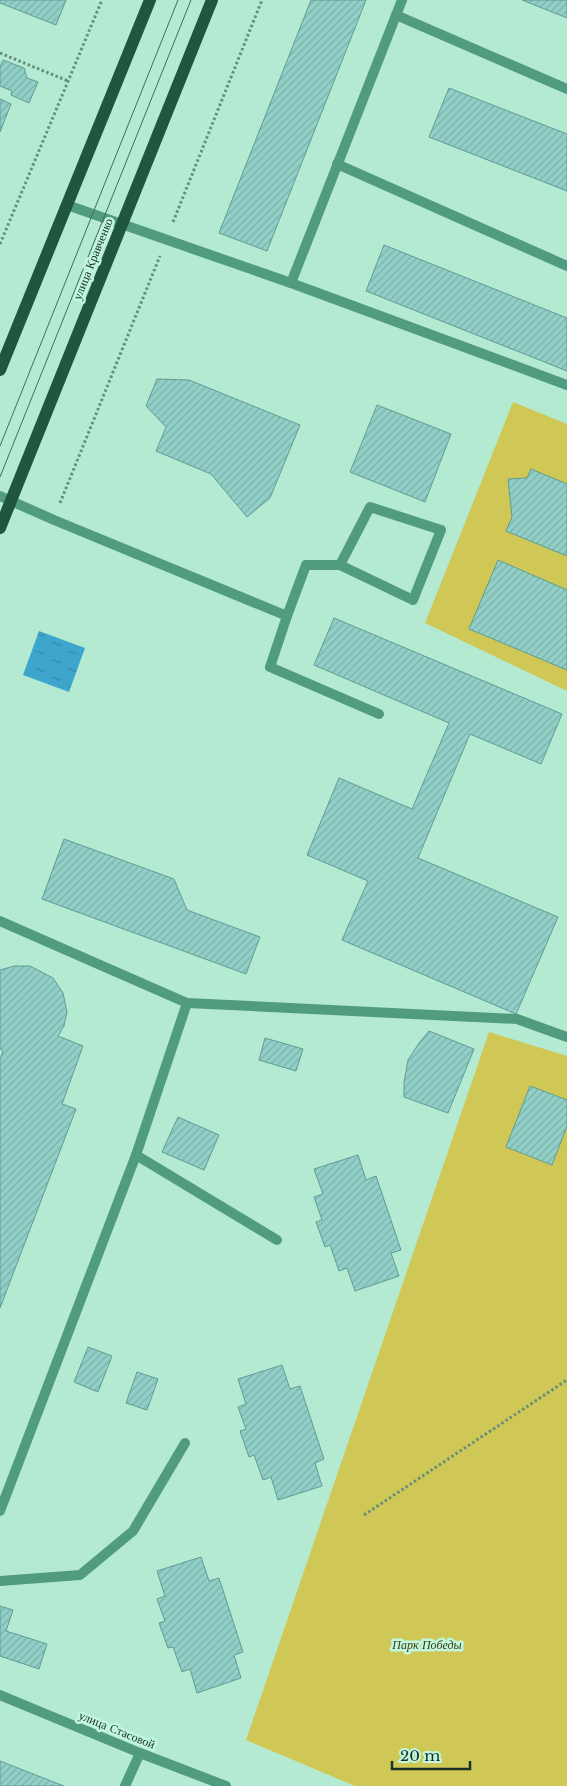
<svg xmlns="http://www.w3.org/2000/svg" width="567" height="1786" viewBox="0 0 567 1786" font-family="'Libre Baskerville',serif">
<defs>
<pattern id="water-ripples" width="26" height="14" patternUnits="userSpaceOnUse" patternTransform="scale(1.25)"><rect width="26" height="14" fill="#3ea6cc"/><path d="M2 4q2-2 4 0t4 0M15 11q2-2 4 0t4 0" fill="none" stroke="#3388a6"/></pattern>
<pattern id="building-hatch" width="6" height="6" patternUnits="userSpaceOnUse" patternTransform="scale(1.25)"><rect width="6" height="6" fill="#91cfc7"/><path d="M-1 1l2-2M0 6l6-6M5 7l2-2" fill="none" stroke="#7cb2ab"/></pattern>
</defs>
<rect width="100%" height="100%" fill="#b4ead2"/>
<g fill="#cfc856">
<polygon points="513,402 567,424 567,691 425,623"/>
<polygon points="489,1032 567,1056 567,1786 355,1786 246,1740"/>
</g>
<polygon fill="url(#water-ripples)" points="39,631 85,648 69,692 23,675"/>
<g fill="url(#building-hatch)" stroke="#5f9c94">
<polygon points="0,0 66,0 56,25 0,3"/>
<polygon points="311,0 366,0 267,251 219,233"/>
<polygon points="522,0 567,0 567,18"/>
<polygon points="3,60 24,68 27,78 38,82 29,103 11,95 12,91 0,86 0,67"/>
<polygon points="449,88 567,134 567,191 429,137"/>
<polygon points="0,99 11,104 0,132"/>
<polygon points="384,245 567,318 567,371 366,291"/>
<polygon points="157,379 189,380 300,425 270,498 247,517 211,474 156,451 166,427 146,406"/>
<polygon points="377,405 451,434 425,502 350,472"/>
<polygon points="531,469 567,484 567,556 506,531 512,517 508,479 527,478"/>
<polygon points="498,560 567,590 567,670 469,629"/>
<polygon points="334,618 562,714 541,764 470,734 418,858 558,917 516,1014 342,940 368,881 307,855 339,778 412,809 449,723 314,665"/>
<polygon points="64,839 174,879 187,910 260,937 246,974 42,899"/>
<polygon points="14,966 30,966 53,978 63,993 67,1012 64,1026 58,1036 83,1046 62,1104 76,1109 0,1308 0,1059 3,1051 0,1049 0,970"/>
<polygon points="429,1031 474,1049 448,1113 404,1097 404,1083 408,1060 419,1043"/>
<polygon points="265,1038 303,1049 296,1071 259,1060"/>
<polygon points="530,1086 567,1100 567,1126 552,1165 506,1147"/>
<polygon points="178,1117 219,1135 204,1170 162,1152"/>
<polygon points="358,1155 366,1180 376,1176 401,1250 391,1253 399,1276 355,1291 347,1268 339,1271 330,1245 325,1247 316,1222 322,1220 314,1197 323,1194 314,1169"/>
<polygon points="88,1347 112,1356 98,1392 74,1382"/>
<polygon points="282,1365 290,1389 300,1386 324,1459 315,1463 322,1486 278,1500 271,1477 263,1480 254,1455 249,1457 240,1431 246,1429 238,1407 246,1404 238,1379"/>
<polygon points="137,1372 158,1379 147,1410 126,1403"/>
<polygon points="201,1557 209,1581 219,1578 243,1652 234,1655 241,1678 197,1693 190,1669 182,1672 173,1647 168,1648 159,1623 165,1621 157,1599 165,1596 157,1571"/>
<polygon points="0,1606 13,1610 6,1631 47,1644 39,1669 0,1656"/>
<polygon points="0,1761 64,1786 0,1786"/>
</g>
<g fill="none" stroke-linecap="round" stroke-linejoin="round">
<g stroke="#678d7d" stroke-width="3" stroke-dasharray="2.5 2.5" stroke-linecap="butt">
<polyline points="0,53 68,81"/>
<polyline points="173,222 262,0"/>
<polyline points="0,244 102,0"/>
<polyline points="60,503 160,256"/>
<polyline points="364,1515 567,1380"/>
</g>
<g stroke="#519c7e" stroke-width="10">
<polyline points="396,15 567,89"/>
<polyline points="337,164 567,266"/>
<polyline points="67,205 291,283 567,385"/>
<polyline points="291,283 402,0"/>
<polyline points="0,496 54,520 287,616 270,667 379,714"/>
<polyline points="287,616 306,565 340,565 413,600 441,530 370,507 340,565"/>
<polyline points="0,921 187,1003 517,1019 567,1037"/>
<polyline points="136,1155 277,1240"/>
<polyline points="0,1511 136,1155 187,1003"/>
<polyline points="0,1581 80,1575 133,1531 185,1443"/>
<polyline points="125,1786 140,1753"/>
</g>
<polyline stroke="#519c7e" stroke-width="10" points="0,1695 140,1753 226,1786"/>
<g stroke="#1f5541" stroke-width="12">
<polyline points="0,370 150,0"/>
<polyline points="0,528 212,0"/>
</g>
<g stroke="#49695b" stroke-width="1">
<polyline points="0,446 178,0"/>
<polyline points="0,477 191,0"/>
</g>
</g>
<g text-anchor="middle" stroke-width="5" stroke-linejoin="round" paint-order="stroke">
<g font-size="12" fill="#1a3027" stroke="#c1f7df">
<text transform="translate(93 259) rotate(-68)" y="4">улица Кравченко</text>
<text transform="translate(117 1730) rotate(22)" y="4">улица Стасовой</text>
</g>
<g font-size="12" font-style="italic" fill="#3e3b0a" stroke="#c1f7df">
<text x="427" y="1649">Парк Победы</text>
</g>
</g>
<path d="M392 1761v8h78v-8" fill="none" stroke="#1a3027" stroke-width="2.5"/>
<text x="400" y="1761" font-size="15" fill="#1a3027" stroke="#c1f7df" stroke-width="4" paint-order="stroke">20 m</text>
</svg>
